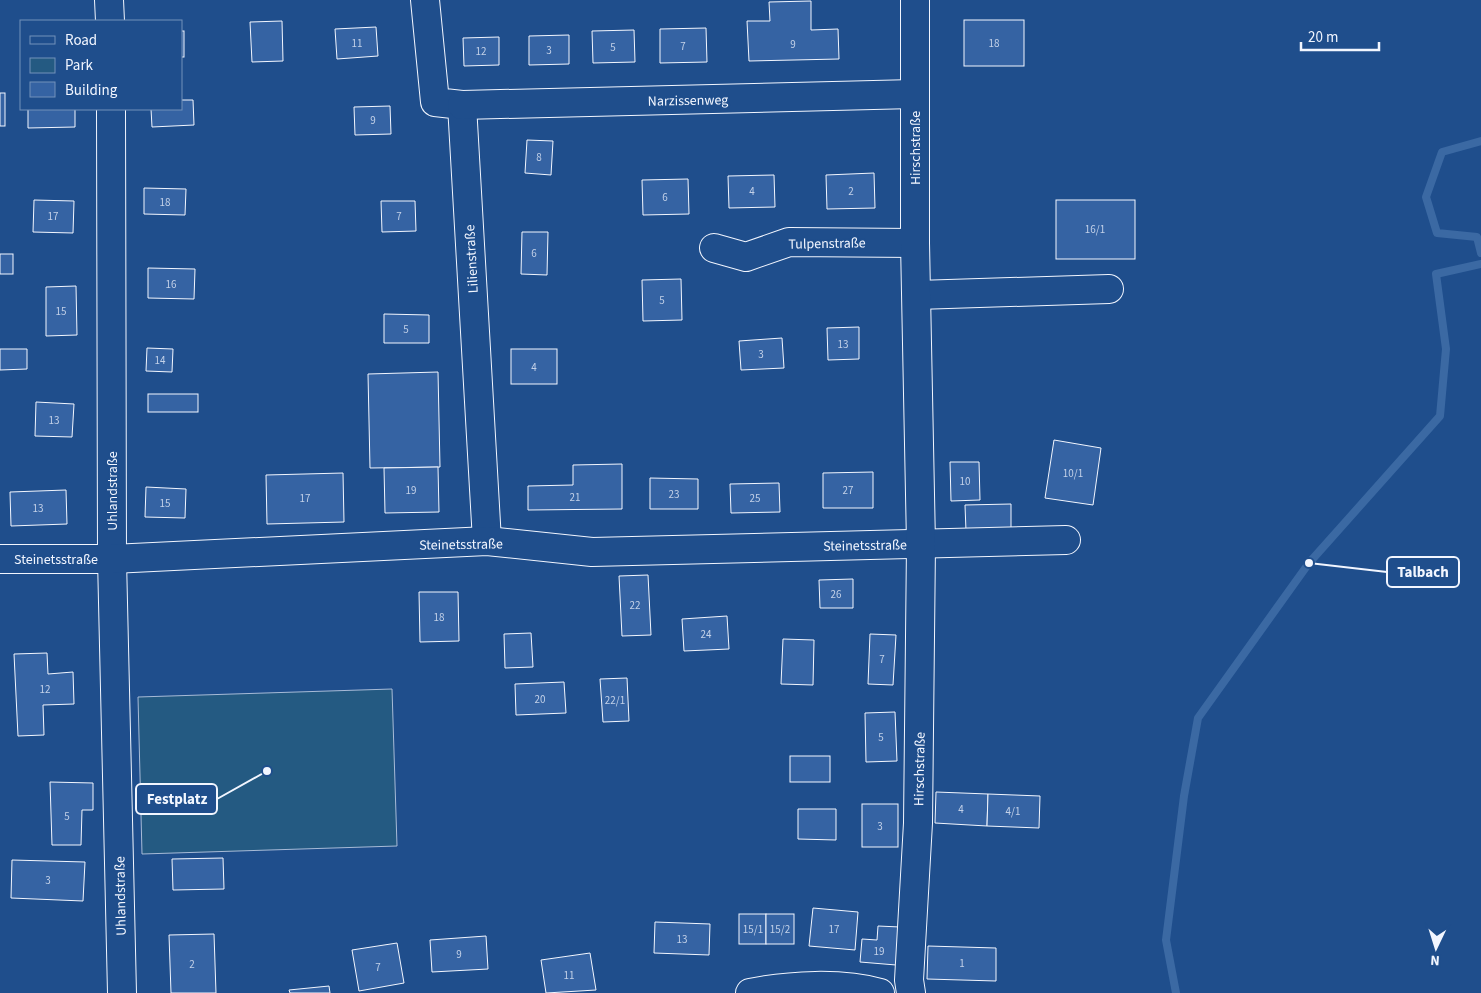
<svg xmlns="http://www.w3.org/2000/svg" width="1481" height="993" viewBox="0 0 1481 993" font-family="'Source Sans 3',sans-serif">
<rect width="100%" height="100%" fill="#1f4e8c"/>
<polygon fill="#245a82" stroke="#a8bbd7" points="392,689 397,846 142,854 138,697"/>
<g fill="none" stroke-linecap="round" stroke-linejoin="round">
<g stroke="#3b69a3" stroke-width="8">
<polyline points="1481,141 1442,152 1426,197 1437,233 1477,237 1481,253"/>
<polyline points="1176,993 1166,940 1184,796 1198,718 1309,563 1440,416 1446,349 1436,274 1481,264"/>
</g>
</g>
<g fill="#3563a3" stroke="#f2f6ff">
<polygon points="811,1 811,30 838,29 839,59 749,61 747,21 770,21 769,2"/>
<rect x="964" y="20" width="60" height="46"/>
<polygon points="282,21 283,61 252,62 250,22"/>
<polygon points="376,27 378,56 337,59 335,29"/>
<polygon points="706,28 707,62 660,63 660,29"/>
<polygon points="634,30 635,62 593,63 592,31"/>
<rect x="181" y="31" width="3" height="26"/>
<polygon points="569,35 569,64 529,65 529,36"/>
<polygon points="499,37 499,65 464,66 463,38"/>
<rect x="0" y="93" width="5" height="33"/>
<polygon points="181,100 193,100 194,125 152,127 151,109 181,109"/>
<polygon points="390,106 391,134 355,135 354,107"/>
<polygon points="28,109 75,109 75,127 28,128"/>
<polygon points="527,140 553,141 551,175 525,173"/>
<polygon points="874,173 875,208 827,209 826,175"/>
<polygon points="774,175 775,207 729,208 728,176"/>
<polygon points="688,179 689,214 643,215 642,180"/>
<polygon points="144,188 186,189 185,215 144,214"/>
<polygon points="34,200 74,201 73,233 33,232"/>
<rect x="1056" y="200" width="79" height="59"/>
<polygon points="381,201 415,201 416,231 382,232"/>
<polygon points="522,232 548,232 547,275 521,274"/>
<rect x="0" y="254" width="13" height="20"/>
<polygon points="148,268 195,269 194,299 148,298"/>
<polygon points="681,279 682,320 643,321 642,280"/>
<polygon points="76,286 77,335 46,336 46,287"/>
<polygon points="384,314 429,315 429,343 384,343"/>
<polygon points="859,327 859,359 828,360 827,328"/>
<polygon points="782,338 784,368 741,370 739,341"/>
<polygon points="147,348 173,349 172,372 146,371"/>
<polygon points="0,349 27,349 27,369 0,370"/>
<rect x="511" y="349" width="46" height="35"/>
<polygon points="438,372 440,467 370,468 368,374"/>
<rect x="148" y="394" width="50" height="18"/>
<polygon points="36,402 74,404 72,437 35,436"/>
<polygon points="1054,440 1101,448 1093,505 1045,498"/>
<polygon points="950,462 979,462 980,500 951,501"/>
<polygon points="622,464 622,509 528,510 528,486 573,485 573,465"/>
<polygon points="438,467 439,512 385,513 384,468"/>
<polygon points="873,472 873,508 823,508 823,473"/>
<polygon points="343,473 344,522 267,524 266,475"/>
<polygon points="650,478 698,479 698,509 650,509"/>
<polygon points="779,483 780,512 731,513 730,484"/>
<polygon points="146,487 186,489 185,518 145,517"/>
<polygon points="66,490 67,524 11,526 10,492"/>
<polygon points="1011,504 1011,531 966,531 965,505"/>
<polygon points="648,575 651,635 622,636 619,576"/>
<polygon points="853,579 853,608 820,608 819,580"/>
<polygon points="419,592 458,592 459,641 420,642"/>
<polygon points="727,616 729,649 684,651 682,619"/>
<polygon points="531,633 533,667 505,668 504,634"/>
<polygon points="870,634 896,635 893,685 868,684"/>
<polygon points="783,639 814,640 813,685 781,684"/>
<polygon points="47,653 48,674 73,672 74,704 43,705 44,735 18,736 14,654"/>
<polygon points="627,678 629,721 603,722 600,679"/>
<polygon points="564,682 566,713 516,715 515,684"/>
<polygon points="895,712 897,761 866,762 865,713"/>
<rect x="790" y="756" width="40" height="26"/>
<polygon points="50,782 93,783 93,810 82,810 81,845 52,845"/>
<polygon points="936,792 988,794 987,826 935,823"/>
<polygon points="988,794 1040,796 1039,828 987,826"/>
<rect x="862" y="804" width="36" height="43"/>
<polygon points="798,809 836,809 836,840 798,839"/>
<polygon points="223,858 224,889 173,890 172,859"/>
<polygon points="12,860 85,862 83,901 11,898"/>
<polygon points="813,908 858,912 855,950 809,946"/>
<rect x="739" y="914" width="27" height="30"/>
<rect x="766" y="914" width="28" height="30"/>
<polygon points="655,922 710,924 709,955 654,953"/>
<polygon points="878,926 900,927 896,965 860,962 862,939 877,940"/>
<polygon points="214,934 216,993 171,993 169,935"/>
<polygon points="486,936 488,969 432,972 430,940"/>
<polygon points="397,943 404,983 359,991 352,950"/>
<polygon points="928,946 996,948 996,981 927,979"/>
<polygon points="590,953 596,990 546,993 541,960"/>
<polygon points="329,986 330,993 290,993 289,990"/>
</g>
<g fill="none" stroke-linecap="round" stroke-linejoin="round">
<g stroke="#f2f6ff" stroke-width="30">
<g id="minor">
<polyline points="109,0 110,21"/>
<polyline points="425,0 435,102 462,105 487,541"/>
<polyline points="462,105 914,94"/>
<polyline points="111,109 112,559 122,993"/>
<polyline points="714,248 746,257 789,242 915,243"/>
<polyline points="917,295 1109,289"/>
<polyline points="0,559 112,559 487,541 592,552 1066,540"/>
<path d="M750,993C789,985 842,982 880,993"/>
<polyline points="911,993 909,980 918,823 921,544 915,243 915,0"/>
</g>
</g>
<use href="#minor" stroke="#1f4e8c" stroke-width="28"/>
</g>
<g text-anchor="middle" stroke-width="4" stroke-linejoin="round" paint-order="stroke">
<g font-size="11" fill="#c3d1e8">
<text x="357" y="47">11</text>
<text x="994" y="47">18</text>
<text x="793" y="48">9</text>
<text x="683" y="50">7</text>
<text x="613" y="51">5</text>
<text x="549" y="54">3</text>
<text x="481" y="55">12</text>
<text x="373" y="124">9</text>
<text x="539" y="161">8</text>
<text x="752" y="195">4</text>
<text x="851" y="195">2</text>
<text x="665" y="201">6</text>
<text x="165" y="206">18</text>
<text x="53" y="220">17</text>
<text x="399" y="220">7</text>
<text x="1095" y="233">16/1</text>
<text x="534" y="257">6</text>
<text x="171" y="288">16</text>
<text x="662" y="304">5</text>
<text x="61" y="315">15</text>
<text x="406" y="333">5</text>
<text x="843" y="348">13</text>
<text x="761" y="358">3</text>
<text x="160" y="364">14</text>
<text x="534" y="371">4</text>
<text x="54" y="424">13</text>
<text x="1073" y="477">10/1</text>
<text x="965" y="485">10</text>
<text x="411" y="494">19</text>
<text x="848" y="494">27</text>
<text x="674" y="498">23</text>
<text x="575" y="501">21</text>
<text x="305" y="502">17</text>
<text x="755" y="502">25</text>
<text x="165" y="507">15</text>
<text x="38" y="512">13</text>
<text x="836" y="598">26</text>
<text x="635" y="609">22</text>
<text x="439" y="621">18</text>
<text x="706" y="638">24</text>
<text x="882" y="663">7</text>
<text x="45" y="693">12</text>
<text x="540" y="703">20</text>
<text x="615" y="704">22/1</text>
<text x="881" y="741">5</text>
<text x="961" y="813">4</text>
<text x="1013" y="815">4/1</text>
<text x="67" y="820">5</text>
<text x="880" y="830">3</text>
<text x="48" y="884">3</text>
<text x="753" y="933">15/1</text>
<text x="780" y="933">15/2</text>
<text x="834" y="933">17</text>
<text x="682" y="943">13</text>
<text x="879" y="955">19</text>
<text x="459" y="958">9</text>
<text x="962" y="967">1</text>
<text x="192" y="968">2</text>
<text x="378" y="971">7</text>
<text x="569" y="979">11</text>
</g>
<g font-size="14" fill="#f2f6ff" stroke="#1f4e8c">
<text transform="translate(688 100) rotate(-1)" y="5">Narzissenweg</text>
<text transform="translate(915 148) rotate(-90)" y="5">Hirschstraße</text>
<text transform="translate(827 243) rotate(-1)" y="5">Tulpenstraße</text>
<text transform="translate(471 259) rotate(-93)" y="5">Lilienstraße</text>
<text transform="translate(112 491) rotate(-90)" y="5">Uhlandstraße</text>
<text transform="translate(461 544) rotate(-1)" y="5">Steinetsstraße</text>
<text transform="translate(865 545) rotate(-1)" y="5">Steinetsstraße</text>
<text x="56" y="564">Steinetsstraße</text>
<text transform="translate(919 769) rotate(-89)" y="5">Hirschstraße</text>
<text transform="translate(120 896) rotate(-91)" y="5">Uhlandstraße</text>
</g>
</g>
<path fill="none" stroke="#f2f6ff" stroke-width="2" d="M1309 563L1387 572M267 771L217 799"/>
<g fill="#f2f6ff" stroke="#1f4e8c" stroke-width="2">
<circle cx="1309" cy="563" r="5"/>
<circle cx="267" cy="771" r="5"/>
</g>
<g fill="#1f4e8c" stroke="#f2f6ff" stroke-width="2">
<rect x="1387" y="557" width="72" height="30" rx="5"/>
<rect x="136" y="784" width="81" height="30" rx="5"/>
</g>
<g font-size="15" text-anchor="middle" font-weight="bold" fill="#f2f6ff">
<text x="1423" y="577">Talbach</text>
<text x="177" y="804">Festplatz</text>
</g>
<rect x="20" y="20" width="162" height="90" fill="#1f4e8c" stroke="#7391ba"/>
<rect x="30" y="36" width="25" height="8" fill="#1f4e8c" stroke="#7391ba"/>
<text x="65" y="45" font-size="15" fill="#f2f6ff">Road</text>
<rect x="30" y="58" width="25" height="15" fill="#245a82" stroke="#7391ba"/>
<text x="65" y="70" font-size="15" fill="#f2f6ff">Park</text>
<rect x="30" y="82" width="25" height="15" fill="#3563a3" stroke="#7391ba"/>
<text x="65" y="95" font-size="15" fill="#f2f6ff">Building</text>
<g transform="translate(1436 948) rotate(184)" stroke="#1f4e8c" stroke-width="4" paint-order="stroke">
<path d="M0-4L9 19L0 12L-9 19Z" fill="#f2f6ff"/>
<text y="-8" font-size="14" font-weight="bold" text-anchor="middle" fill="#f2f6ff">N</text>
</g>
<path d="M1301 42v8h78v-8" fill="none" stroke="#f2f6ff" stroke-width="2.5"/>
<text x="1308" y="42" font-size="15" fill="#f2f6ff" stroke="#1f4e8c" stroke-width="4" paint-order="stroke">20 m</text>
</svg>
